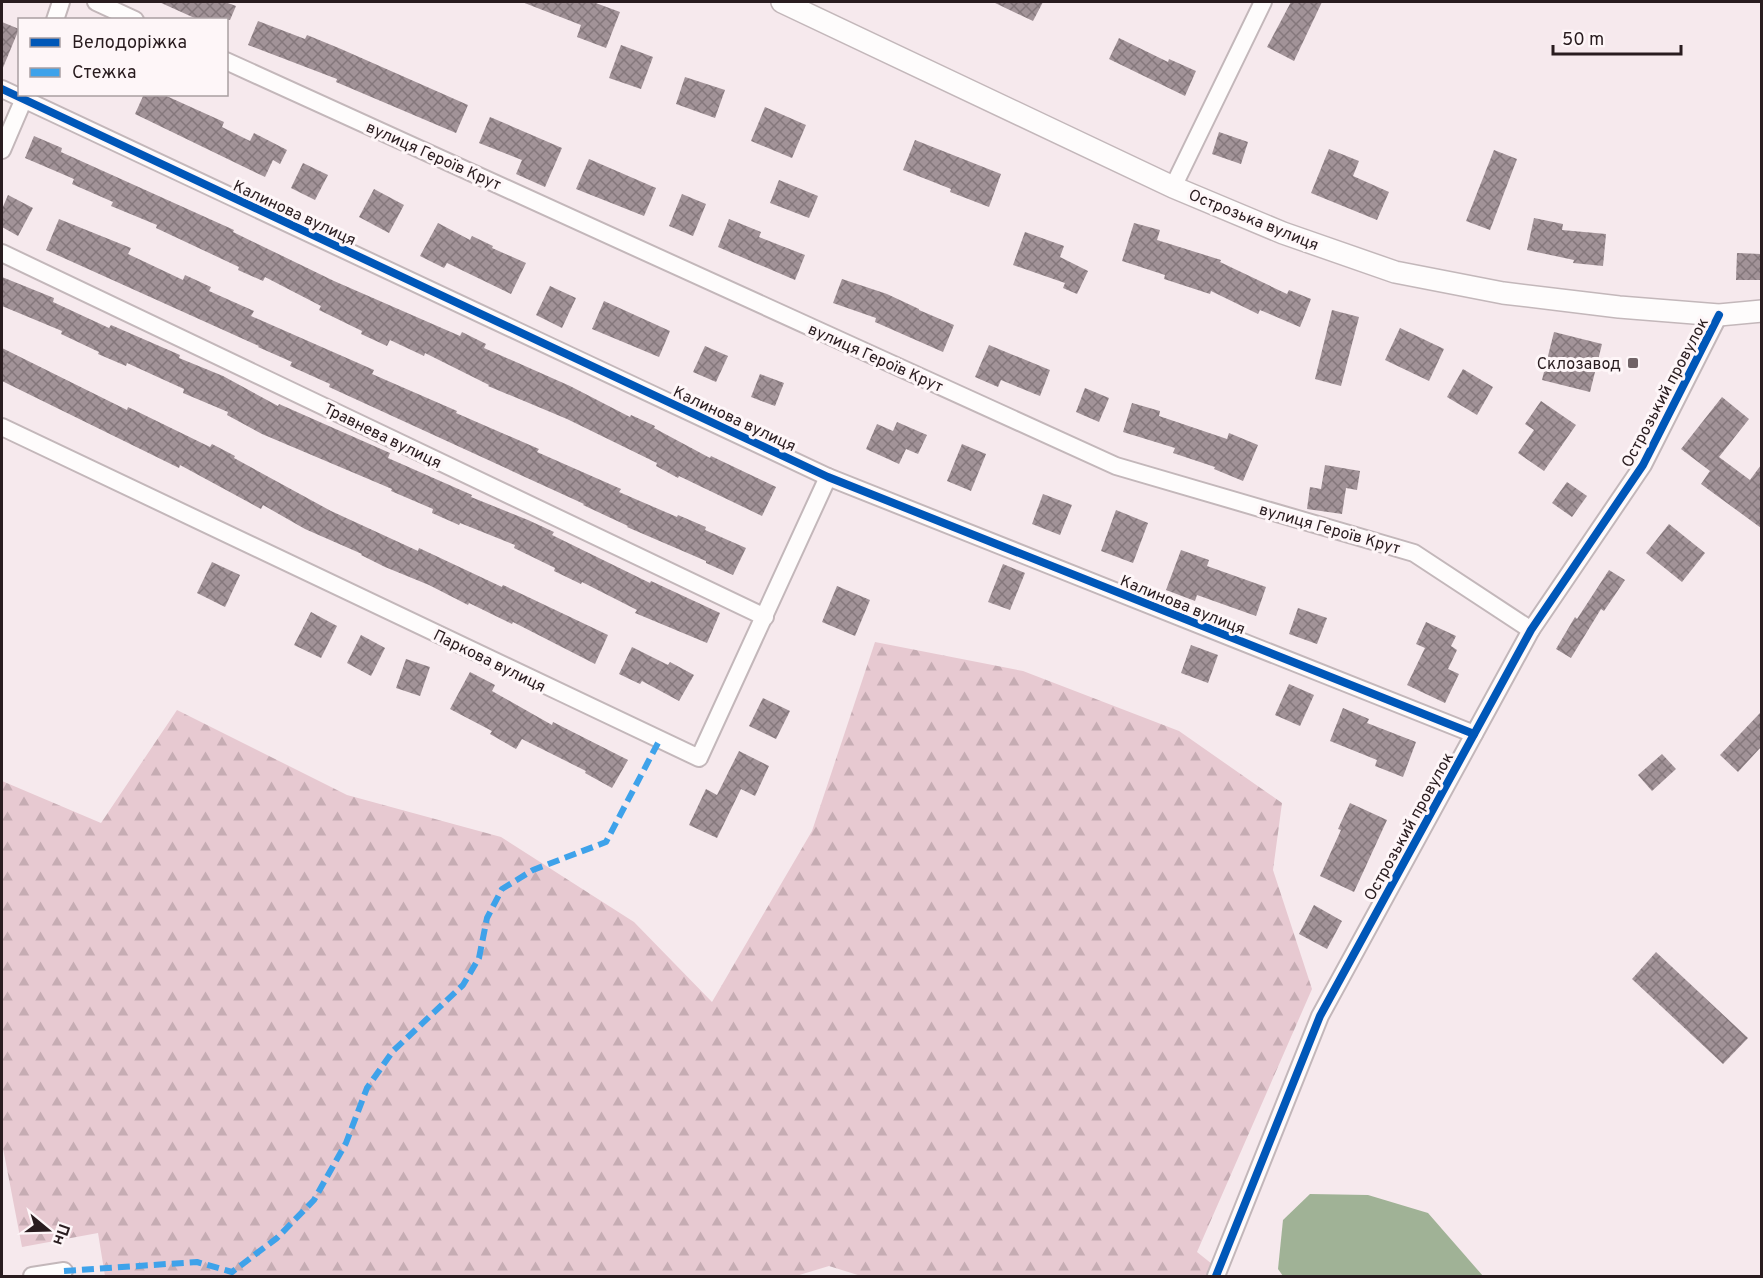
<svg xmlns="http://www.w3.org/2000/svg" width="1763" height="1278" viewBox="0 0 1763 1278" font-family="Overpass,sans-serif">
<defs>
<pattern id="forest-firs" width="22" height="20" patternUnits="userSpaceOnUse" patternTransform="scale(1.5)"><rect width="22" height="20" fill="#e7c9d1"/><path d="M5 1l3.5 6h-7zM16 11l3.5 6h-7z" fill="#c6acb3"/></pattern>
<pattern id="building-cross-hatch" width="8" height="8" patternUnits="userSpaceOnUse" patternTransform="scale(1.5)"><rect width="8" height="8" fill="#a29398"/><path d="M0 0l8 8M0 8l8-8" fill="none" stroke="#84777b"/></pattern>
</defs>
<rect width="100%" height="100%" fill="#f6e9ed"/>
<polygon fill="url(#forest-firs)" points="875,642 1023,671 1179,731 1282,803 1273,870 1312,989 1197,1252 1227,1276 861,1276 829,1266 796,1276 105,1276 98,1233 22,1247 2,1143 2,781 101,823 177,710 347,795 501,837 634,922 712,1002 812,831"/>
<polygon fill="#a0b296" points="1310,1194 1368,1195 1428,1213 1483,1276 1283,1276 1278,1269 1283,1220"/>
<g fill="url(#building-cross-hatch)">
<polygon points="159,2 225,2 236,6 230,20 199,20"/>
<polygon points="522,2 593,2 620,12 606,48 577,37 581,25"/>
<polygon points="993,2 1043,2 1033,21"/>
<polygon points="1291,2 1322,2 1294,61 1267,47"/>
<polygon points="258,21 305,39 307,35 341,49 468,105 456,133 336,82 337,79 248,45"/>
<polygon points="2,22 19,29 2,70"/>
<polygon points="1119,38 1168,62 1169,59 1196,71 1185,96 1109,59"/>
<polygon points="621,45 653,57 641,89 609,78"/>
<polygon points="685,77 725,90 715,118 676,104"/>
<polygon points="144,94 162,94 224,122 222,127 250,141 254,133 287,150 280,164 273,160 265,177 135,114"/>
<polygon points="765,107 806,125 792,158 751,141"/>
<polygon points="490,117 562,148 545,187 516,174 522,160 479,143"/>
<polygon points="1219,132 1248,142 1241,164 1212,154"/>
<polygon points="34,136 62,148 61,152 234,230 233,232 334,281 460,336 462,332 486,344 484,348 570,386 630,417 631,415 655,426 654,428 710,458 711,456 776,487 762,516 679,476 678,478 656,466 657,463 567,419 488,386 489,385 425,353 424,356 390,340 387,346 361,334 362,331 319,310 321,306 265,277 263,281 238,270 239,267 156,228 157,225 111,206 113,202 72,184 74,179 25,158"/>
<polygon points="915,140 1001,174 989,207 950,192 951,189 903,170"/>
<polygon points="1329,149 1359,161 1353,176 1389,192 1377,220 1311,193"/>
<polygon points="1494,150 1517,159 1490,230 1466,221"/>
<polygon points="589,159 656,188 644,216 576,189"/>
<polygon points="303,163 328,175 315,200 291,188"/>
<polygon points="779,180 818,196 809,218 770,203"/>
<polygon points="374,189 404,205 389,233 359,217"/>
<polygon points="682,194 706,204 693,236 669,226"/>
<polygon points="8,195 33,208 18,236 2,227 2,209"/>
<polygon points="1534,218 1563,224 1562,230 1606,234 1603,266 1573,263 1574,260 1527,250"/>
<polygon points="59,219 131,248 128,254 183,280 185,275 211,287 209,291 254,311 251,316 374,370 372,374 457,411 456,413 539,449 537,452 621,489 619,492 677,517 678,515 706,527 705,530 746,548 733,575 706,563 706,561 627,527 628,526 583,505 584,504 329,387 330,384 290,366 292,362 258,347 259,346 46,250"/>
<polygon points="729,219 761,232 759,237 805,255 795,280 718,247"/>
<polygon points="438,223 470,240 472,236 493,246 492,248 526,263 511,294 447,263 444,268 420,256"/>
<polygon points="1134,223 1160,230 1157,240 1221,260 1220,262 1287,294 1289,290 1311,299 1300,327 1260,310 1258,314 1211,291 1210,294 1164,279 1165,275 1122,261"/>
<polygon points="1025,232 1064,246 1060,257 1088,271 1077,294 1063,288 1065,283 1013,265"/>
<polygon points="1737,253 1761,254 1761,280 1736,280"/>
<polygon points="2,277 54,298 53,302 109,328 111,325 180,355 179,358 223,376 278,406 279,404 390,453 388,458 472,495 471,497 528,520 554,532 552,535 650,583 651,581 720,613 707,643 635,613 637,610 582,582 581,584 554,571 555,568 514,548 515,545 460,523 459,525 432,513 433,509 391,491 392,489 262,434 227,415 228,412 183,393 184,389 127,363 126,366 98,354 99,352 61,334 62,331 2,306"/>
<polygon points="842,279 887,294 919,309 919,310 954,325 943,352 875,322 876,318 833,303"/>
<polygon points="550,286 576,298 562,328 536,315"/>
<polygon points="604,301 670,331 659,357 592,329"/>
<polygon points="1332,310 1359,317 1341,386 1315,379"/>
<polygon points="1400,328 1444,349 1429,381 1385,360"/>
<polygon points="1554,332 1602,344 1590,392 1542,380"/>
<polygon points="989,345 1050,370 1040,396 1001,380 998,387 975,377"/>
<polygon points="705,346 728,356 716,382 693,372"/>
<polygon points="2,348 127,410 128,407 210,447 212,444 235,456 234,458 331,511 418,551 419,548 502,587 503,585 608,635 595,664 513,622 512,624 469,603 468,605 429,585 385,567 361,555 362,554 305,529 263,505 261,509 180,465 179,468 2,381"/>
<polygon points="1463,369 1493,387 1477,415 1447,397"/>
<polygon points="760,374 784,383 775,406 751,397"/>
<polygon points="1085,388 1109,398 1099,422 1076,412"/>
<polygon points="1722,397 1749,419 1719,457 1750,480 1761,465 1761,528 1701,484 1710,471 1681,449"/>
<polygon points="1541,401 1576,425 1544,471 1518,453 1534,430 1525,424"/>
<polygon points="1132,403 1160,411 1159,416 1227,439 1229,433 1258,445 1243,481 1214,469 1215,467 1173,453 1175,448 1123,432"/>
<polygon points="897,422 927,435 918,454 906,449 899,464 866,449 877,424 893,431"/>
<polygon points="962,444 986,454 971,491 947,481"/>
<polygon points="1325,465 1360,471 1357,490 1346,488 1342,514 1307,509 1310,487 1321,489"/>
<polygon points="1567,482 1587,496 1572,517 1552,503"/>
<polygon points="1043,494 1072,505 1060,535 1032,524"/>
<polygon points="1116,510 1148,523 1133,563 1101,551"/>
<polygon points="1669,524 1705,553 1682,582 1646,553"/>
<polygon points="1181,550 1209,560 1207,566 1266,587 1256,616 1197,595 1195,601 1166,590"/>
<polygon points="212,562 240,575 225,607 197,593"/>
<polygon points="1003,564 1025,573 1010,610 988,602"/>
<polygon points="1609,570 1625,580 1604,611 1601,609 1571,658 1556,649 1575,617 1577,619"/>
<polygon points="837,586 870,600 855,636 822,622"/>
<polygon points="1298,608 1327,618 1317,644 1289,634"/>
<polygon points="311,612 337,626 321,658 294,645"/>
<polygon points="1426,622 1456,636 1451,646 1457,650 1448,669 1459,674 1445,703 1407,685 1425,648 1416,644"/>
<polygon points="361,635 385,648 371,676 347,663"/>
<polygon points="1191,645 1218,655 1208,683 1181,673"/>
<polygon points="632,647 668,665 670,662 694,675 679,701 642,681 640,684 619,674"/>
<polygon points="406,659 430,667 420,696 396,688"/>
<polygon points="470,672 495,685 492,691 552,725 553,722 628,760 612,788 585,773 586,771 522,739 516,749 490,734 492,731 450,709"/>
<polygon points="1289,684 1314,695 1300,726 1275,715"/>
<polygon points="763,698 790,711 776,739 749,726"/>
<polygon points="1343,708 1369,719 1367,723 1416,742 1403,777 1375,766 1377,760 1330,741"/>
<polygon points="1761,712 1761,747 1738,772 1720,755"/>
<polygon points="739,751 769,766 755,796 741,789 717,838 689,825 706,789 717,795"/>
<polygon points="1662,754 1676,769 1652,791 1638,775"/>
<polygon points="1350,803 1387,820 1354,892 1320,876 1341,830 1338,829"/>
<polygon points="1314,905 1342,921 1327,949 1299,934"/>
<polygon points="1656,952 1748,1038 1723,1064 1632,979"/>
</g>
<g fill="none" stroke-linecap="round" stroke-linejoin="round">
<g stroke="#c3b7ba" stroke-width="20">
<g id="minor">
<polyline points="96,2 135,20"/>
<polyline points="55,20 61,2"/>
<polyline points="226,61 1116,466 1414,553 1531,630"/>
<polyline points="2,89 828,477 1474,734"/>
<polyline points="2,150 26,94"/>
<polyline points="1173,187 1263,2"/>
<polyline points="2,253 765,617"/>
<polyline points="2,427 699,758 828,477"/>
<polyline points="32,1276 64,1271"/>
<polyline points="1216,1276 1320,1016 1531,630 1643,465 1719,315"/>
</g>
</g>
<g stroke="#c3b7ba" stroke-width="24">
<polyline id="major" points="782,2 1173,187 1283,233 1395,272 1503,293 1619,307 1719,315 1762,311"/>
</g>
<use href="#minor" stroke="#fefcfc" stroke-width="16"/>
<use href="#major" stroke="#fefcfc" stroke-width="21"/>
<polyline stroke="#3ea2ea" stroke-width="6" stroke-dasharray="12 6" stroke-linecap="butt" points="64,1271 197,1262 232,1272 277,1238 314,1200 346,1143 367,1088 393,1051 463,985 479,958 487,918 502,889 533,870 606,842 659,741"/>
<g stroke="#fef6f8" stroke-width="11">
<g id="cycleway">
<polyline points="2,89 828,477 1474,734"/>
<polyline points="1216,1276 1320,1016 1531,630 1643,465 1719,315"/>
</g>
</g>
<use href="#cycleway" stroke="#0057b8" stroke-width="8"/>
</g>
<rect fill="#716467" stroke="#fef6f8" stroke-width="2" x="1627" y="357" width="12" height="12" rx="3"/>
<g text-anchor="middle" stroke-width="6" stroke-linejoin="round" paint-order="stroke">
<g font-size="16" fill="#291c1f" stroke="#fef6f8">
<text transform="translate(434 155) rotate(24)" y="6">вулиця Героїв Крут</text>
<text transform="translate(295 212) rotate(25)" y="6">Калинова вулиця</text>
<text transform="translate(1254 219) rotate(22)" y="6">Острозька вулиця</text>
<text transform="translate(876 357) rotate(24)" y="6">вулиця Героїв Крут</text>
<text transform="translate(1664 392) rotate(-62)" y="6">Острозький провулок</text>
<text transform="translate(735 418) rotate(25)" y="6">Калинова вулиця</text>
<text transform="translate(383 435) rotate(26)" y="6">Травнева вулиця</text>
<text transform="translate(1330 528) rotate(16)" y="6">вулиця Героїв Крут</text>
<text transform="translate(1183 604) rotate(22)" y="6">Калинова вулиця</text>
<text transform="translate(490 660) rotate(26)" y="6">Паркова вулиця</text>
<text transform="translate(1408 826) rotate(-61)" y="6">Острозький провулок</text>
</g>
<g font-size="16" fill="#291c1f" stroke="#fef6f8" text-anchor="end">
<text x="1621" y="369">Склозавод</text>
</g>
</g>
<rect width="1763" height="1278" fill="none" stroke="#291c1f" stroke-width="6"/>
<rect x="18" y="18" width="210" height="78" fill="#fef6f8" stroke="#a99fa1" stroke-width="1.5"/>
<rect x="30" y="38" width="30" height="9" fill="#0057b8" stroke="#a99fa1" stroke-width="1.5"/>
<text x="72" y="48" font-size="18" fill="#291c1f">Велодоріжка</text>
<rect x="30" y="68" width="30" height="9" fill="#3ea2ea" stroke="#a99fa1" stroke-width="1.5"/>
<text x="72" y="78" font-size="18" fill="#291c1f">Стежка</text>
<g transform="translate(48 1230) rotate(109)" stroke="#fef6f8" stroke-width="4.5" paint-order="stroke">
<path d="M0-4.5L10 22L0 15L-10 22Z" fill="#291c1f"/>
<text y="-9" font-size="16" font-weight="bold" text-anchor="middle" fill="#291c1f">Пн</text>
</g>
<path d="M1553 45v9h128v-9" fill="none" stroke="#291c1f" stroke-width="3"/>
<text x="1562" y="45" font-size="18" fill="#291c1f" stroke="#fef6f8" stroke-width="4.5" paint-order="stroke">50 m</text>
</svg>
